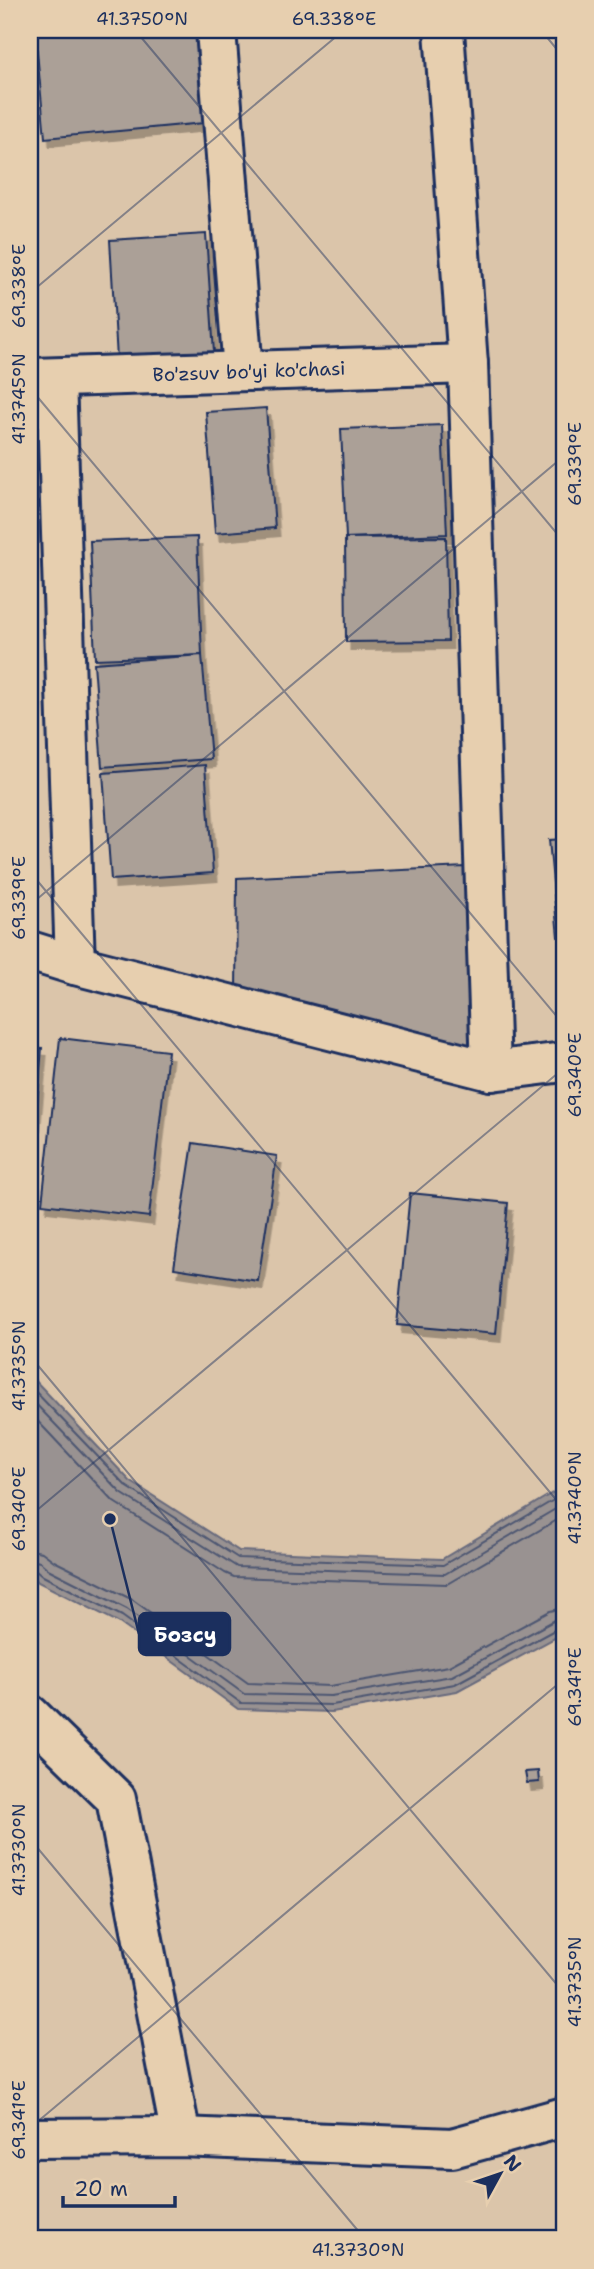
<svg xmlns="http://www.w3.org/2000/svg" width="594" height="2269" viewBox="0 0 594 2269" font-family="'Shantell Sans',sans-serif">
<defs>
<filter id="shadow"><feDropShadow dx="4.5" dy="8" stdDeviation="0" flood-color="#0004"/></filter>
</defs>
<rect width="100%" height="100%" fill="#dbc5aa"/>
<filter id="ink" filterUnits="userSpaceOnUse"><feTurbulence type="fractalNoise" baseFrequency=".0143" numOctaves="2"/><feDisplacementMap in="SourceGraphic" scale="14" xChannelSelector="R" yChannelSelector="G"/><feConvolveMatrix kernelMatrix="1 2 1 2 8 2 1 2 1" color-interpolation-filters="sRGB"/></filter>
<g filter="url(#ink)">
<polygon fill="#999291" stroke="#676a7d" stroke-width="2" points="30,1375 130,1481 239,1551 442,1559 564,1486 564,1633 457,1691 332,1712 238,1709 118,1622 38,1582 30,1573"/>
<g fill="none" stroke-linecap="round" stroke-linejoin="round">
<g stroke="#4d5772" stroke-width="2">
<polyline points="30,1386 126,1486 238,1558 443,1565 564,1494"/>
<polyline points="30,1398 121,1493 237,1567 445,1574 564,1504"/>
<polyline points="30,1413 114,1502 225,1573 234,1577 447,1584 564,1516"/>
<polyline points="30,1550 42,1552 54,1561 133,1600 248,1683 330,1686 449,1666 550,1611 564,1608"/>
<polyline points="30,1560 40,1562 48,1569 127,1609 244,1694 331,1696 452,1676 555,1620 564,1618"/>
<polyline points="30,1569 36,1570 43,1576 122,1616 241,1703 332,1705 455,1684 558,1628 564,1627"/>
</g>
</g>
<g fill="#aba097" stroke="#1b2f5e" stroke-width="2" filter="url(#shadow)">
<polygon points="35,30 195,30 204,123 45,138"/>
<polygon points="206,234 214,353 117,359 110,240"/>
<polygon points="266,408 275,528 215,533 206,412"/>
<polygon points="442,425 447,534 346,538 341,429"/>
<polygon points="197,537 202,655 95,659 90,541"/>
<polygon points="446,537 448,641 346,642 345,538"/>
<polygon points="202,655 211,759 102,767 94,663"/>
<polygon points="205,765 213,873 111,880 103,773"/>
<polygon points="564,839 564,937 558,937 549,840"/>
<polygon points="465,867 474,1053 236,995 237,878"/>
<polygon points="60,1038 168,1051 149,1217 42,1204"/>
<polygon points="30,1047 42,1048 33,1149 30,1148"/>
<polygon points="193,1143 277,1156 258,1281 174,1268"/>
<polygon points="410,1193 508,1203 496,1334 397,1325"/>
<polygon points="538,1771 539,1782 527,1783 525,1772"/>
</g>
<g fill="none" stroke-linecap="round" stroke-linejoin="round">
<g stroke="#1b2f5e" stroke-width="44">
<g id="minor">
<polyline points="216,30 243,371"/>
<polyline points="444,30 468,364 491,1071"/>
<polyline points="32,378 468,364"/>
<polyline points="56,378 75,965"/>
<polyline points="30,951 75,965 491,1071 564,1062"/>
<polyline points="30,1715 116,1799 181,2137"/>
<polyline points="30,2138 181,2137 452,2148 564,2117"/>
</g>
</g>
<use href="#minor" stroke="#e7cfaf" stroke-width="38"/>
</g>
</g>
<path fill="none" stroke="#1b2f5e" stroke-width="2" stroke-opacity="0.45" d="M135,30L564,542M541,30L564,58M30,293L344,30M30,388L564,1025M30,872L564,1509M30,905L564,456M30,1356L564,1993M30,1516L564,1068M30,1839L365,2239M30,2128L564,1679"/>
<g text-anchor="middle" stroke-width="5" stroke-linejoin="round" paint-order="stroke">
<g font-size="19" fill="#1b2f5e" stroke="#e7cfaf">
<text transform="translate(249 371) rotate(-2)" y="7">Bo'zsuv bo'yi ko'chasi</text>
</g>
</g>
<path fill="none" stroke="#1b2f5e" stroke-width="2.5" d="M110 1519L139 1634"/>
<circle fill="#1b2f5e" stroke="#e7cfaf" stroke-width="2.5" cx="110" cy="1519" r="7"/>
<rect fill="#1b2f5e" stroke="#1b2f5e" stroke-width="2.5" x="139" y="1613" width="91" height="42" rx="7"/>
<g font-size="21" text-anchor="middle" font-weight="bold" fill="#fff">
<text x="185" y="1642">Бозсу</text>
</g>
<rect width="594" height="2269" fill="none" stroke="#e7cfaf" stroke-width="77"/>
<g transform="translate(500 2174) rotate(50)" stroke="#e7cfaf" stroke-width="5" paint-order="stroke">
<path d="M0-5L12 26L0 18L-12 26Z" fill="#1b2f5e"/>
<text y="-10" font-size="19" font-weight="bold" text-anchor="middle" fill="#1b2f5e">N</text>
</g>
<path d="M63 2196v10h112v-10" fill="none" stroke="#1b2f5e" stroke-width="3.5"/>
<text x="74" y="2196" font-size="21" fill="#1b2f5e" stroke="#e7cfaf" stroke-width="5" paint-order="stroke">20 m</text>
<rect x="38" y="38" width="518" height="2192" fill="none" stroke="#1b2f5e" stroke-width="2.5"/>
<g font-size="18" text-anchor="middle" fill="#1b2f5e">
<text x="142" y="25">41.3750°N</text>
<text x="334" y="25">69.338°E</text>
<text transform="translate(19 286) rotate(-90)" y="6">69.338°E</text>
<text transform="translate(19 399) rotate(-90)" y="6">41.3745°N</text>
<text transform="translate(575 464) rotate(-90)" y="6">69.339°E</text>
<text transform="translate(19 898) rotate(-90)" y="6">69.339°E</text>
<text transform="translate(575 1075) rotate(-90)" y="6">69.340°E</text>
<text transform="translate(19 1366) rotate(-90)" y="6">41.3735°N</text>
<text transform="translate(575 1498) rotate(-90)" y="6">41.3740°N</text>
<text transform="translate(19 1509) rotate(-90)" y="6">69.340°E</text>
<text transform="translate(575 1687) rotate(-90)" y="6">69.341°E</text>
<text transform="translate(19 1850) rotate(-90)" y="6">41.3730°N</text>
<text transform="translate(575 1982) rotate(-90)" y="6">41.3735°N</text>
<text transform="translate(19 2120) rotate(-90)" y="6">69.341°E</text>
<text x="358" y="2256">41.3730°N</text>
</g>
</svg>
